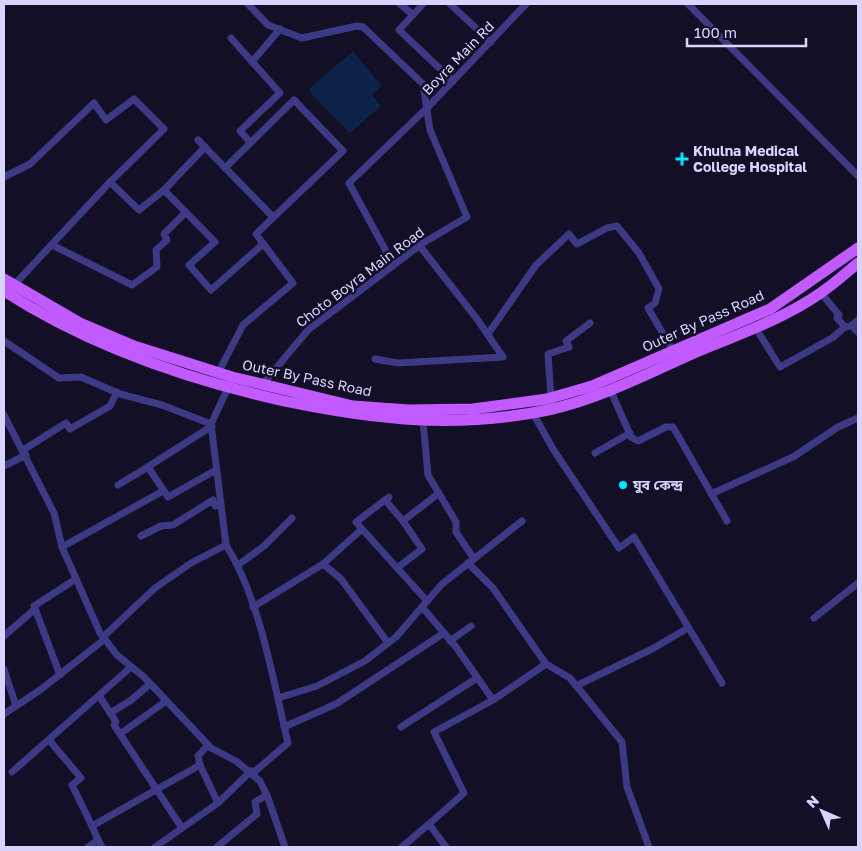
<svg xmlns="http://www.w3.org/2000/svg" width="862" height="851" viewBox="0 0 862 851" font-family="'Golos Text','Noto Sans Bengali',sans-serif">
<rect width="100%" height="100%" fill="#130f26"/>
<polygon fill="#0c2248" points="353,51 382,86 372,95 381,106 350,133 310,92 310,88"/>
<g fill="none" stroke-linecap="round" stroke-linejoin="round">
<g stroke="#3d3a85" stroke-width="7">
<polyline points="248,4 268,25 302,38 357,26 363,27 423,84 430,130 467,217 423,243 308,330 262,385"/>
<polyline points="400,4 413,15"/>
<polyline points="423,4 399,30 453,81"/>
<polyline points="450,4 491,42"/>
<polyline points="688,4 858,176"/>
<polyline points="231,38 280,93 240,131 250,142"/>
<polyline points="252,62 280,29"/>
<polyline points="198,140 273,217"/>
<polyline points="4,177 30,164 94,103 106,120 134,99 164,129 110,182 14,285"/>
<polyline points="110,182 139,210 164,190 215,242 189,265 211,290 263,244"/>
<polyline points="164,190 205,147"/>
<polyline points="52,245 132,285 157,267 156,250 167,240 164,234 186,212"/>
<polyline points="393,264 349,183 428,107 526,4"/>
<polyline points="821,293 839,315 837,318 845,327 851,326 858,332"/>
<polyline points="851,326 858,320"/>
<polyline points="755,327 780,367 832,338 845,327"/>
<polyline points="488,334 536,265 569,234 577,244 607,228 617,226 639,253 659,289 655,303 648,308 673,351"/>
<polyline points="4,341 59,378 81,377 120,394 162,405 211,424"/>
<polyline points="375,359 398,363 503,357 477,319 419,245"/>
<polyline points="218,373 243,325 293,283 256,234 343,151 294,100 225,168"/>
<polyline points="610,389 631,437 638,441 666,427 673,427 727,521"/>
<polyline points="551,398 548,354 569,347 566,341 590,323"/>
<polyline points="533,413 553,449 619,548 634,537 722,683"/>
<polyline points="4,415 54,513 62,547 100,633 117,655 144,677 211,748 236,761 260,781 268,798 285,847"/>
<polyline points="423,421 428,475 456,522 456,532 474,559"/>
<polyline points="23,450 66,423 70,429 110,406 117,392"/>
<polyline points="595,453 630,433"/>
<polyline points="4,466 26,455"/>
<polyline points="146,468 212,426"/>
<polyline points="118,485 148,467 168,497 216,470"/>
<polyline points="711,494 793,457 838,427 858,418"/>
<polyline points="385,500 403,521 439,493"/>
<polyline points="362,529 356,522 389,497"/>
<polyline points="141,536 161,526 173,525 213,500 215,506 220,505"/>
<path d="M226,545C260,599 273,680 288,743L253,773"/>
<polyline points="62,547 163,491"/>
<polyline points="323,564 341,579 388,643"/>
<polyline points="238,565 264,546 292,518"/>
<polyline points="397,568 422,549 403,521"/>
<polyline points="253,607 323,564 362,529 427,601"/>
<polyline points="422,607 456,647 493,700"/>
<polyline points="814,618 858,583"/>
<polyline points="4,636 35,609"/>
<polyline points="103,637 155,588 191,563 226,545 211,424 228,388"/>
<polyline points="450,641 471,626"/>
<polyline points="546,664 570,678 622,742 627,787 649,847"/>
<polyline points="4,669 16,706 4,714"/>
<polyline points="60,675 34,606 76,579"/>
<polyline points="576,686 652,649 688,628"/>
<polyline points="100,697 116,722 114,725 120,734"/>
<polyline points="278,698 317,686 365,661 396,637 442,584 522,521"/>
<polyline points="166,701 120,734 182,828"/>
<polyline points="16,706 40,690 105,639"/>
<polyline points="110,713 130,701 150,684"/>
<polyline points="284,727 336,704 444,633"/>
<polyline points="401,727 477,678"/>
<polyline points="49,740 81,778 72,785 92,826"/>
<polyline points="200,765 218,803"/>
<polyline points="12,772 131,667"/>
<polyline points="429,824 464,793 434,732 493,700 546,664 493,588 468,563"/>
<polyline points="98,840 92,826 200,765 198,756 208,745"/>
<polyline points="88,847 98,840 102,847"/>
<polyline points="155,847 218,803 251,771"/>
<polyline points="217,847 257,814 255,802 267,795"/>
<polyline points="402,847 429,824 446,847"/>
</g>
<g stroke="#c25bff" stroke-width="11">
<polyline points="4,279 80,323 134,346 232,377 353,406 409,410 473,409 547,399 592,386 770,309 858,248"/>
<path d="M4,291C89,346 185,379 284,401C375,420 457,429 548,410C599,399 647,374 694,353C737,335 784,319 822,292C835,283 846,273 858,263"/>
</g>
</g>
<g fill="#00e5ff" stroke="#130f26" stroke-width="2">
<path d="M679.5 151.5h5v5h5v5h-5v5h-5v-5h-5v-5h5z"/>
<circle cx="623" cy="485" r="5"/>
</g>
<g text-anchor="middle" stroke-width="5" stroke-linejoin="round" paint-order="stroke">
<g font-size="14" fill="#d9d4ff" stroke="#130f26">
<text transform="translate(458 58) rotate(-46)" y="5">Boyra Main Rd</text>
<text transform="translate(360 277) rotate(-37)" y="5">Choto Boyra Main Road</text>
<text transform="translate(703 321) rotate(-24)" y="5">Outer By Pass Road</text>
<text transform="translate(307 378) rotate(12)" y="5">Outer By Pass Road</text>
</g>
<g font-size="14" font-weight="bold" fill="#d9d4ff" stroke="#130f26" text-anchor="start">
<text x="693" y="156">Khulna Medical<tspan x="693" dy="16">College Hospital</tspan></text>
<text x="633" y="490">যুব কেন্দ্র</text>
</g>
</g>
<rect width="862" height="851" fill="none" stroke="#d9d4ff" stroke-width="10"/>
<g transform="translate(822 811) rotate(315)" stroke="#130f26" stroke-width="4" paint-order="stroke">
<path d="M0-4L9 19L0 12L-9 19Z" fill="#d9d4ff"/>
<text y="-8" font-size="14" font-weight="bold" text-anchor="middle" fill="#d9d4ff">N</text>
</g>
<path d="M687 38v8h119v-8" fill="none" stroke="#d9d4ff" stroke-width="2.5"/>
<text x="694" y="38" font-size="15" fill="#d9d4ff" stroke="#130f26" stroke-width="4" paint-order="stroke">100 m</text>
</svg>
